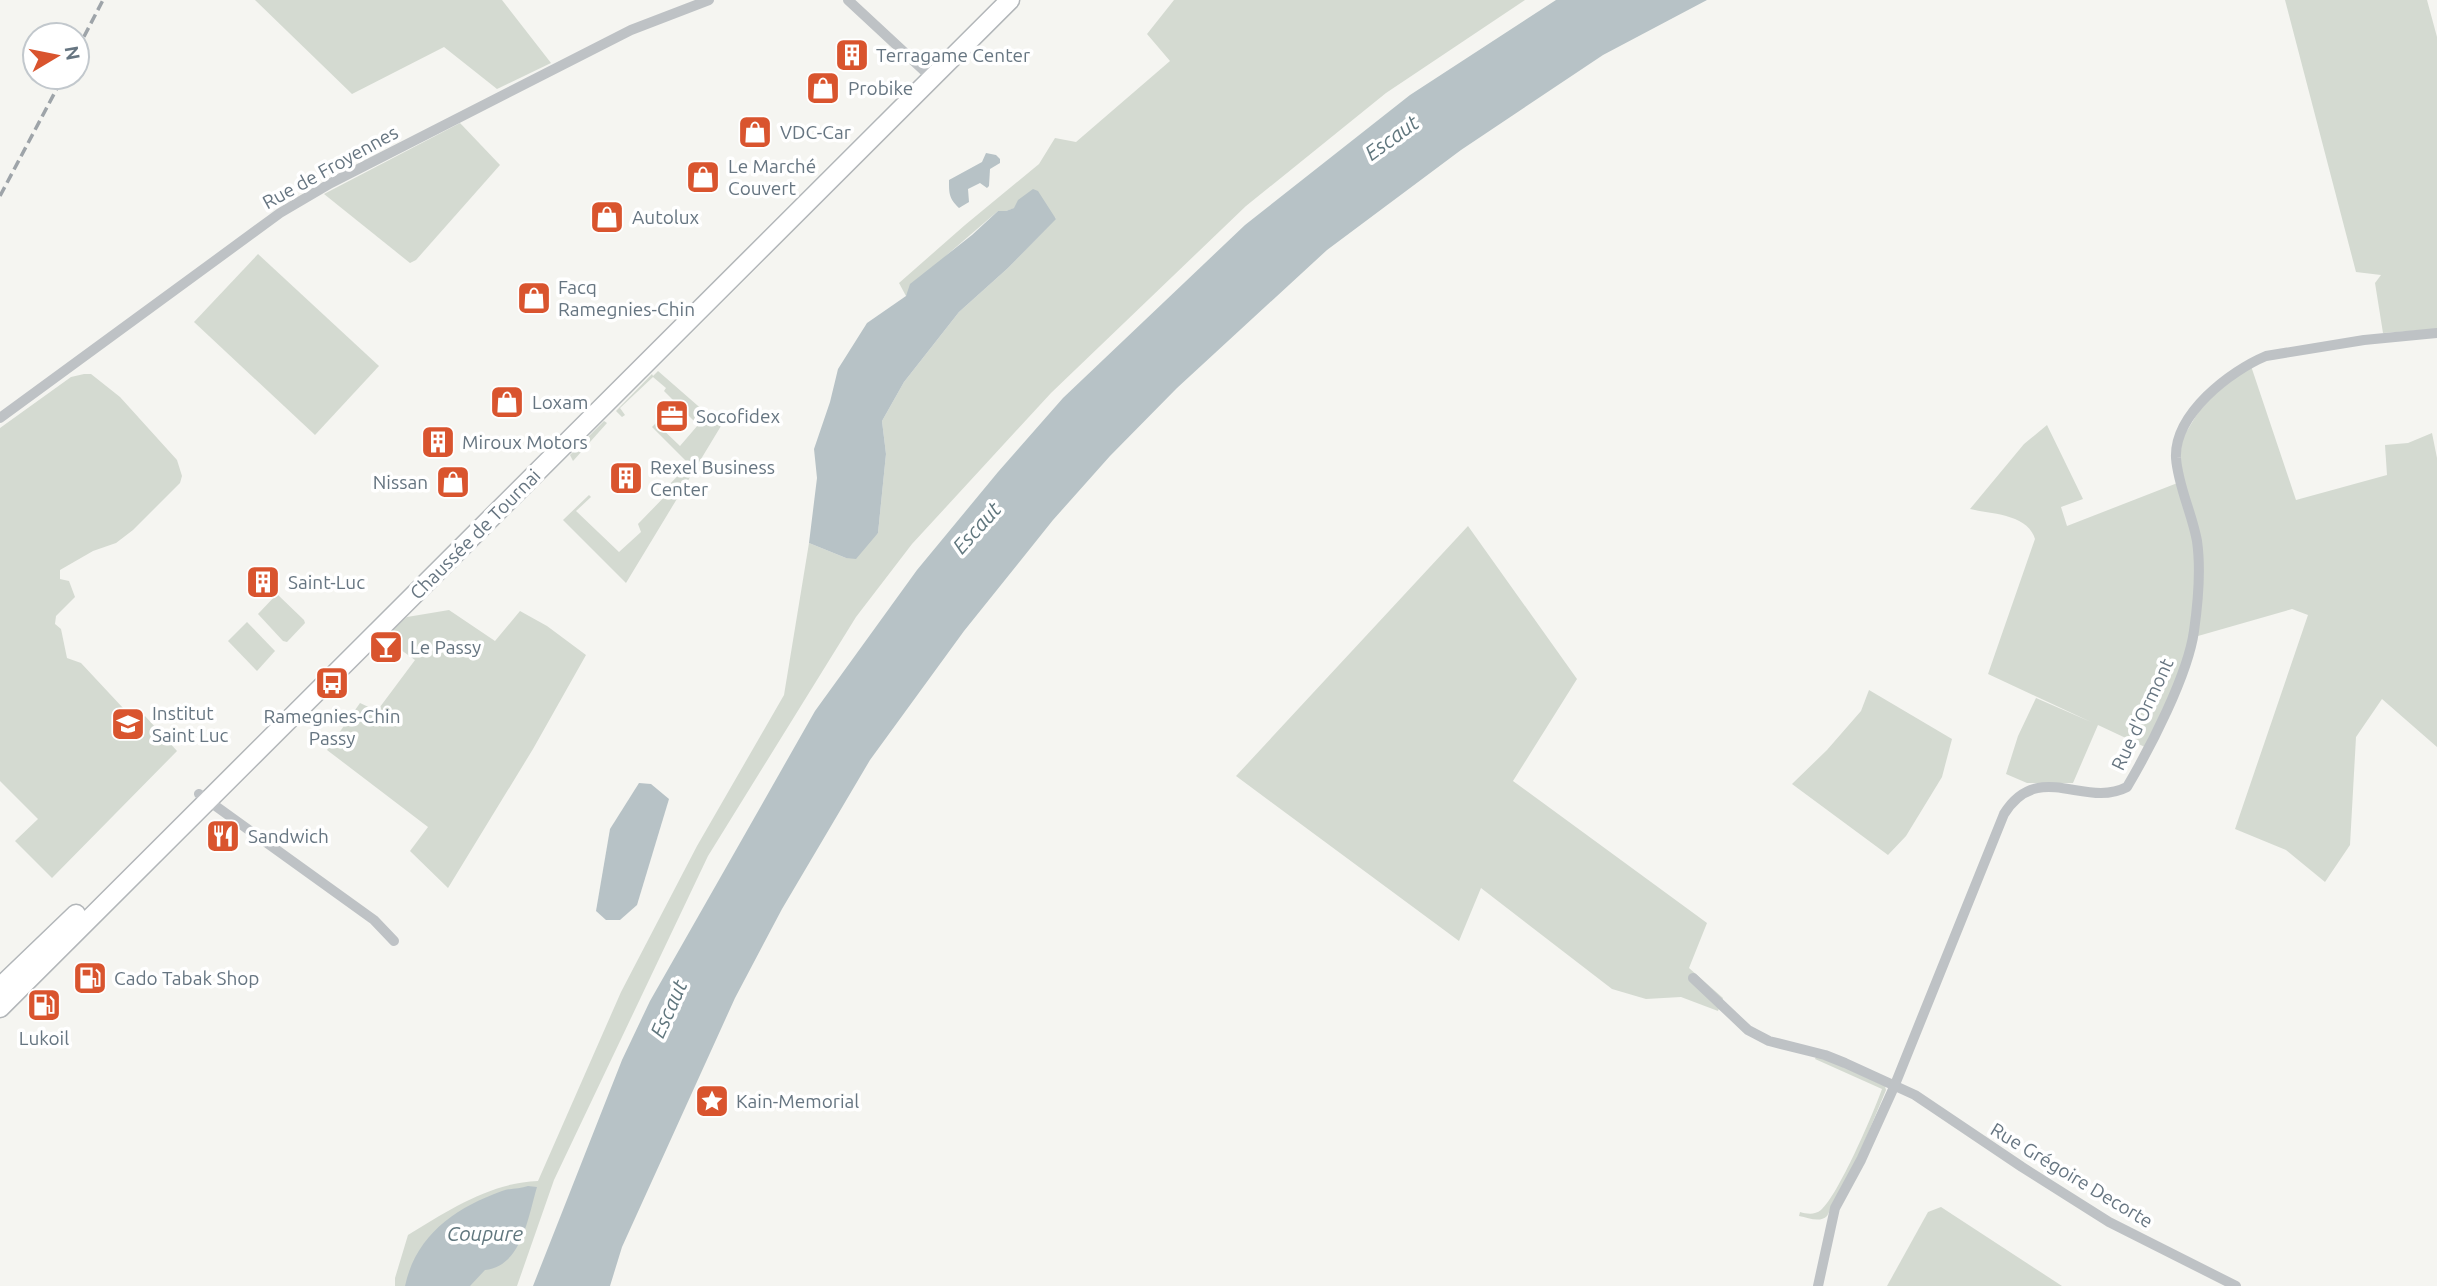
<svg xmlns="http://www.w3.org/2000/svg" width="2437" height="1286" viewBox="0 0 2437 1286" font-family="Ubuntu,sans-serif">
<rect width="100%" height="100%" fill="#f5f5f1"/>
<g fill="#d4dad1">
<polygon points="255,0 502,0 551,63 497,89 444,47 352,94"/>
<path d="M1174,0H1525L1386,93L1246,206L1051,393L912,544L856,617L708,856L554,1180L517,1286H395V1278L408,1235C449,1210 489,1183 538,1181L621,992L697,846L784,695L809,543L846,558L878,533L886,454L882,421L904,382L959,312L1008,268L1056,218L1015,208L1006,211H998L948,254L906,296L899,283L965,225L1039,164L1055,138L1076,142L1170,61L1147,34Z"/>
<polygon points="2285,0 2427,0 2437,37 2437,329 2383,333 2375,283 2381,275 2356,272"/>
<polygon points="460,123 500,165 416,260 410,263 324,194"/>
<polygon points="258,254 379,366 315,435 194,322"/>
<path d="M2251,366L2296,500L2387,475L2385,445L2408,443L2432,433L2437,458V747L2382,699L2356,737L2350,845L2325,882L2286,850L2235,829L2308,615L2292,609L2198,636L2147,748L2098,725L2073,783H2027L2006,774L2018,736L2036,698L2091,722L1988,674L2035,539C2028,514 1991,514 1970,509L2024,444L2047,425L2083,499L2061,507L2067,526L2180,482L2202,565L2180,460L2182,439L2199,411L2217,392Z"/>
<polygon points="658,371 721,426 626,583 563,520 589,495 591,497 576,511 619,552 641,532 638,524 672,489 669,485 689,464 652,427 656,423 680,446 698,425 664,391 666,388 653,377 620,408 625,415 622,417 616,411 652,374 653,376"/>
<polygon points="84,374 91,374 120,397 177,460 182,476 180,483 133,530 116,543 93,551 60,570 60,579 69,581 75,597 56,616 55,624 61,629 67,658 81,663 137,723 145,716 177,751 52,878 15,841 38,819 0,781 0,428 71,377"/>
<polygon points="604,421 607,423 573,461 570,455"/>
<polygon points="1468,526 1577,679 1513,781 1707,923 1689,968 1723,998 1718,1011 1681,997 1646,999 1612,989 1481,888 1459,941 1236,776"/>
<polygon points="277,594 304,620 305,623 287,642 283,641 258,614"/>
<polygon points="449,610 495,641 520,611 547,626 586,655 533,749 448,888 410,851 428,827 327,750 360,703 377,711 415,660 383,637 407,617"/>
<polygon points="247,622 275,651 257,671 228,641"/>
<polygon points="1869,690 1952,739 1942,777 1906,836 1888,855 1792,784 1827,750 1861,711"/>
<path d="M1817,1055L1885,1086L1886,1090L1861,1150L1827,1216C1820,1223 1809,1218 1799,1216L1800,1212C1807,1214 1815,1215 1821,1210C1838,1196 1874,1112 1882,1089L1815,1059Z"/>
<polygon points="1941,1207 2062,1286 1887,1286 1928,1212"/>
</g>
<g fill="#b7c2c6">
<polygon points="1556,0 1707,0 1603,55 1461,150 1327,250 1177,388 1110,456 1053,520 964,631 870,760 782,909 735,998 622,1247 610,1286 533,1286 622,1060 650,1001 815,711 917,570 998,472 1063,398 1245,225 1410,95"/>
<path d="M986,153L996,155L1000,159V163L990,169L989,186L987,188L980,183L968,189L969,202L959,208C949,198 949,194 949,180L982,162Z"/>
<polygon points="1033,189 1038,191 1056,219 1008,268 959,312 904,382 882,421 886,454 878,533 856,559 846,558 809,543 817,478 814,449 830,402 838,369 867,323 906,296 910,284 972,235 998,211 1006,211 1014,208 1018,200"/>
<polygon points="639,783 651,784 669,799 637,905 620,920 606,920 596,911 610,829"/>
<path d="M528,1186L537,1187C528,1217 522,1266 485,1270L470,1286H405C416,1235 455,1208 502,1191C510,1188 520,1189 528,1186Z"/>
</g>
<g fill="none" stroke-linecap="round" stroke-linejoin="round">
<g stroke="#b2b6b9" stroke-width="21">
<g id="primary">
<polyline points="0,987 76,914"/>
<polyline points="0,1008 1010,0"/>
</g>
</g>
<g stroke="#bec2c5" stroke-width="10">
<polyline points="848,0 932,78"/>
<polyline points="0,418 280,213 331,183 631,30 709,0"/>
<polyline points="199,794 374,920 394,941"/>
<polyline points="1693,978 1748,1030 1769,1041 1825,1055 1845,1063 1915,1095 2022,1167 2109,1222 2236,1286"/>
<path d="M1818,1286L1835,1208L1861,1160L1894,1087L2004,814C2038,759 2085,809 2127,787C2150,748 2188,675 2194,631C2198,603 2201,569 2197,541C2192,513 2178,486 2176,458C2174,414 2230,371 2266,356L2364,340L2437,333"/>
</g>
<use href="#primary" stroke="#fff" stroke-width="18"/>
<g stroke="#9ea4a9" stroke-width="3.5" stroke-dasharray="10 5" stroke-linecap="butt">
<polyline points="77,50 103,0"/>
<polyline points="0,196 63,77"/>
</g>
</g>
<defs>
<g id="building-square" transform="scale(1.75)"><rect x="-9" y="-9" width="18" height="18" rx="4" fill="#d9542e" stroke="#fff"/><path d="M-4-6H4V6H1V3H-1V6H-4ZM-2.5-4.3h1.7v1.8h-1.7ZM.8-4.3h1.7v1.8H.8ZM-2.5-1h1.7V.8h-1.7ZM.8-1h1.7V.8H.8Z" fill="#fff"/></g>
<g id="shop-square" transform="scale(1.75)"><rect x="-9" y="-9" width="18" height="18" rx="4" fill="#d9542e" stroke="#fff"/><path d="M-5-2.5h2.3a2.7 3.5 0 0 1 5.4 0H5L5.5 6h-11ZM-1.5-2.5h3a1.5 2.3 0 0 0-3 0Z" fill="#fff"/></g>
<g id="office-square" transform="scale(1.75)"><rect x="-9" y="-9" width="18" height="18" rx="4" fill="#d9542e" stroke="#fff"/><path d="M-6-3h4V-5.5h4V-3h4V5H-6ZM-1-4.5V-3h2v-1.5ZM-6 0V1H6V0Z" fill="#fff"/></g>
<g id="bar-square" transform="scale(1.75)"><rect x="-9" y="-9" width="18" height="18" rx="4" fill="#d9542e" stroke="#fff"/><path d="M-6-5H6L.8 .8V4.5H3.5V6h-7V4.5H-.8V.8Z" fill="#fff"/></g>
<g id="bus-square" transform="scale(1.75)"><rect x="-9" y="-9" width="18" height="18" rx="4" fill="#d9542e" stroke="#fff"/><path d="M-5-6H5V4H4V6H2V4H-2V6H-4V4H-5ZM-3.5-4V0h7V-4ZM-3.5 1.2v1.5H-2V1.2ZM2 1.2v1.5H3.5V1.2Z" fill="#fff"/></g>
<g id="school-square" transform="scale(1.75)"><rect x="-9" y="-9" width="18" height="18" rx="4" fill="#d9542e" stroke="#fff"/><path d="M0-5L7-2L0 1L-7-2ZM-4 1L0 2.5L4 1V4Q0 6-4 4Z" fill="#fff"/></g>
<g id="restaurant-square" transform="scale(1.75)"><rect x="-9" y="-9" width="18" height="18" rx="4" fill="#d9542e" stroke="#fff"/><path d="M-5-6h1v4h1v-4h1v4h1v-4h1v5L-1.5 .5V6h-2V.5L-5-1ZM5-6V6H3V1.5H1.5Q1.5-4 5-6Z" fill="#fff"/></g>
<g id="fuel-square" transform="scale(1.75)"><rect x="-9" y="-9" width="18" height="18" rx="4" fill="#d9542e" stroke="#fff"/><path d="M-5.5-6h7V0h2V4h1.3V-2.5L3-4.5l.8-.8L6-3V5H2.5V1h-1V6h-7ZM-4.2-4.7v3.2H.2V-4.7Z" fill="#fff"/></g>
<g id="sight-square" transform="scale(1.75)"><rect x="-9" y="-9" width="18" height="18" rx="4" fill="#d9542e" stroke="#fff"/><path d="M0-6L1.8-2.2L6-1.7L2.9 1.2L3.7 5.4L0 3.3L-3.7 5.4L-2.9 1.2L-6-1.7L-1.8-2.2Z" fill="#fff"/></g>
</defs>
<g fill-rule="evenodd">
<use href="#building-square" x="852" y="55"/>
<use href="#shop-square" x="823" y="88"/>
<use href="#shop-square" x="755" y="132"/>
<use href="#shop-square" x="703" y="177"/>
<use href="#shop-square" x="607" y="217"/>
<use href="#shop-square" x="534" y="298"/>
<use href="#shop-square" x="507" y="402"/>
<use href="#office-square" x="672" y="416"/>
<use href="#building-square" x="438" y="442"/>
<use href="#building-square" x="626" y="478"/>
<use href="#shop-square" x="453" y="482"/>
<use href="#building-square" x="263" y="582"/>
<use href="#bar-square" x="386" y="647"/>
<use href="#bus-square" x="332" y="683"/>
<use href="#school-square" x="128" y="724"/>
<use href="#restaurant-square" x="223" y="836"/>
<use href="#fuel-square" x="90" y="978"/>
<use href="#fuel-square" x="44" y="1005"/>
<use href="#sight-square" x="712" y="1101"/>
</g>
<g text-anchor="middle" stroke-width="7" stroke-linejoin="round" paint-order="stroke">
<g font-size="19" fill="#667581" stroke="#fff" text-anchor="start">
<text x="876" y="62">Terragame Center</text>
<text x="848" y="95">Probike</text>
<text x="780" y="139">VDC-Car</text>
<text x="728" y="173">Le Marché<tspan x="728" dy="22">Couvert</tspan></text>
<text x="632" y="224">Autolux</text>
<text x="558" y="294">Facq<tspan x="558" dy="22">Ramegnies-Chin</tspan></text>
<text x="532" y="409">Loxam</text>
<text x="696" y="423">Socofidex</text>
<text x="462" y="449">Miroux Motors</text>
<text x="650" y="474">Rexel Business<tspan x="650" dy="22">Center</tspan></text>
<text x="428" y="489" text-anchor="end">Nissan</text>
<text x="288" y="589">Saint-Luc</text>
<text x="410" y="654">Le Passy</text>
<text x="152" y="720">Institut<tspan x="152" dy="22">Saint Luc</tspan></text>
<text x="332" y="723" text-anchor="middle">Ramegnies-Chin<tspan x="332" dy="22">Passy</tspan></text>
<text x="248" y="843">Sandwich</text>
<text x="114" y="985">Cado Tabak Shop</text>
<text x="44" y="1045" text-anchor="middle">Lukoil</text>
<text x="736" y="1108">Kain-Memorial</text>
</g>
<g font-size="19" fill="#667581" stroke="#fff">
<text transform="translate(330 167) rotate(-29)" y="7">Rue de Froyennes</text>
<text transform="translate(475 534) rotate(-45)" y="7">Chaussée de Tournai</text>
<text transform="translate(2142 714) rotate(-65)" y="7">Rue d'Ormont</text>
<text transform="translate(2072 1175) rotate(31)" y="7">Rue Grégoire Decorte</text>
</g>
<g font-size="21" font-style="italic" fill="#61777e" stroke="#fff">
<text transform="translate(1392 138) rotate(-36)" y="7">Escaut</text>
<text transform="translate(977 528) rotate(-48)" y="7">Escaut</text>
<text transform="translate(669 1009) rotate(-66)" y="7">Escaut</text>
<text x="485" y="1241">Coupure</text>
</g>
</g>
<g transform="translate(56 56) rotate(80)"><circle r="33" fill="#ffffff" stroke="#c2c8cd" stroke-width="2"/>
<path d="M0-5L12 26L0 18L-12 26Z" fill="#d9542e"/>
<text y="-10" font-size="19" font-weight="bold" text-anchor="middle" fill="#667581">N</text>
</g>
</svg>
